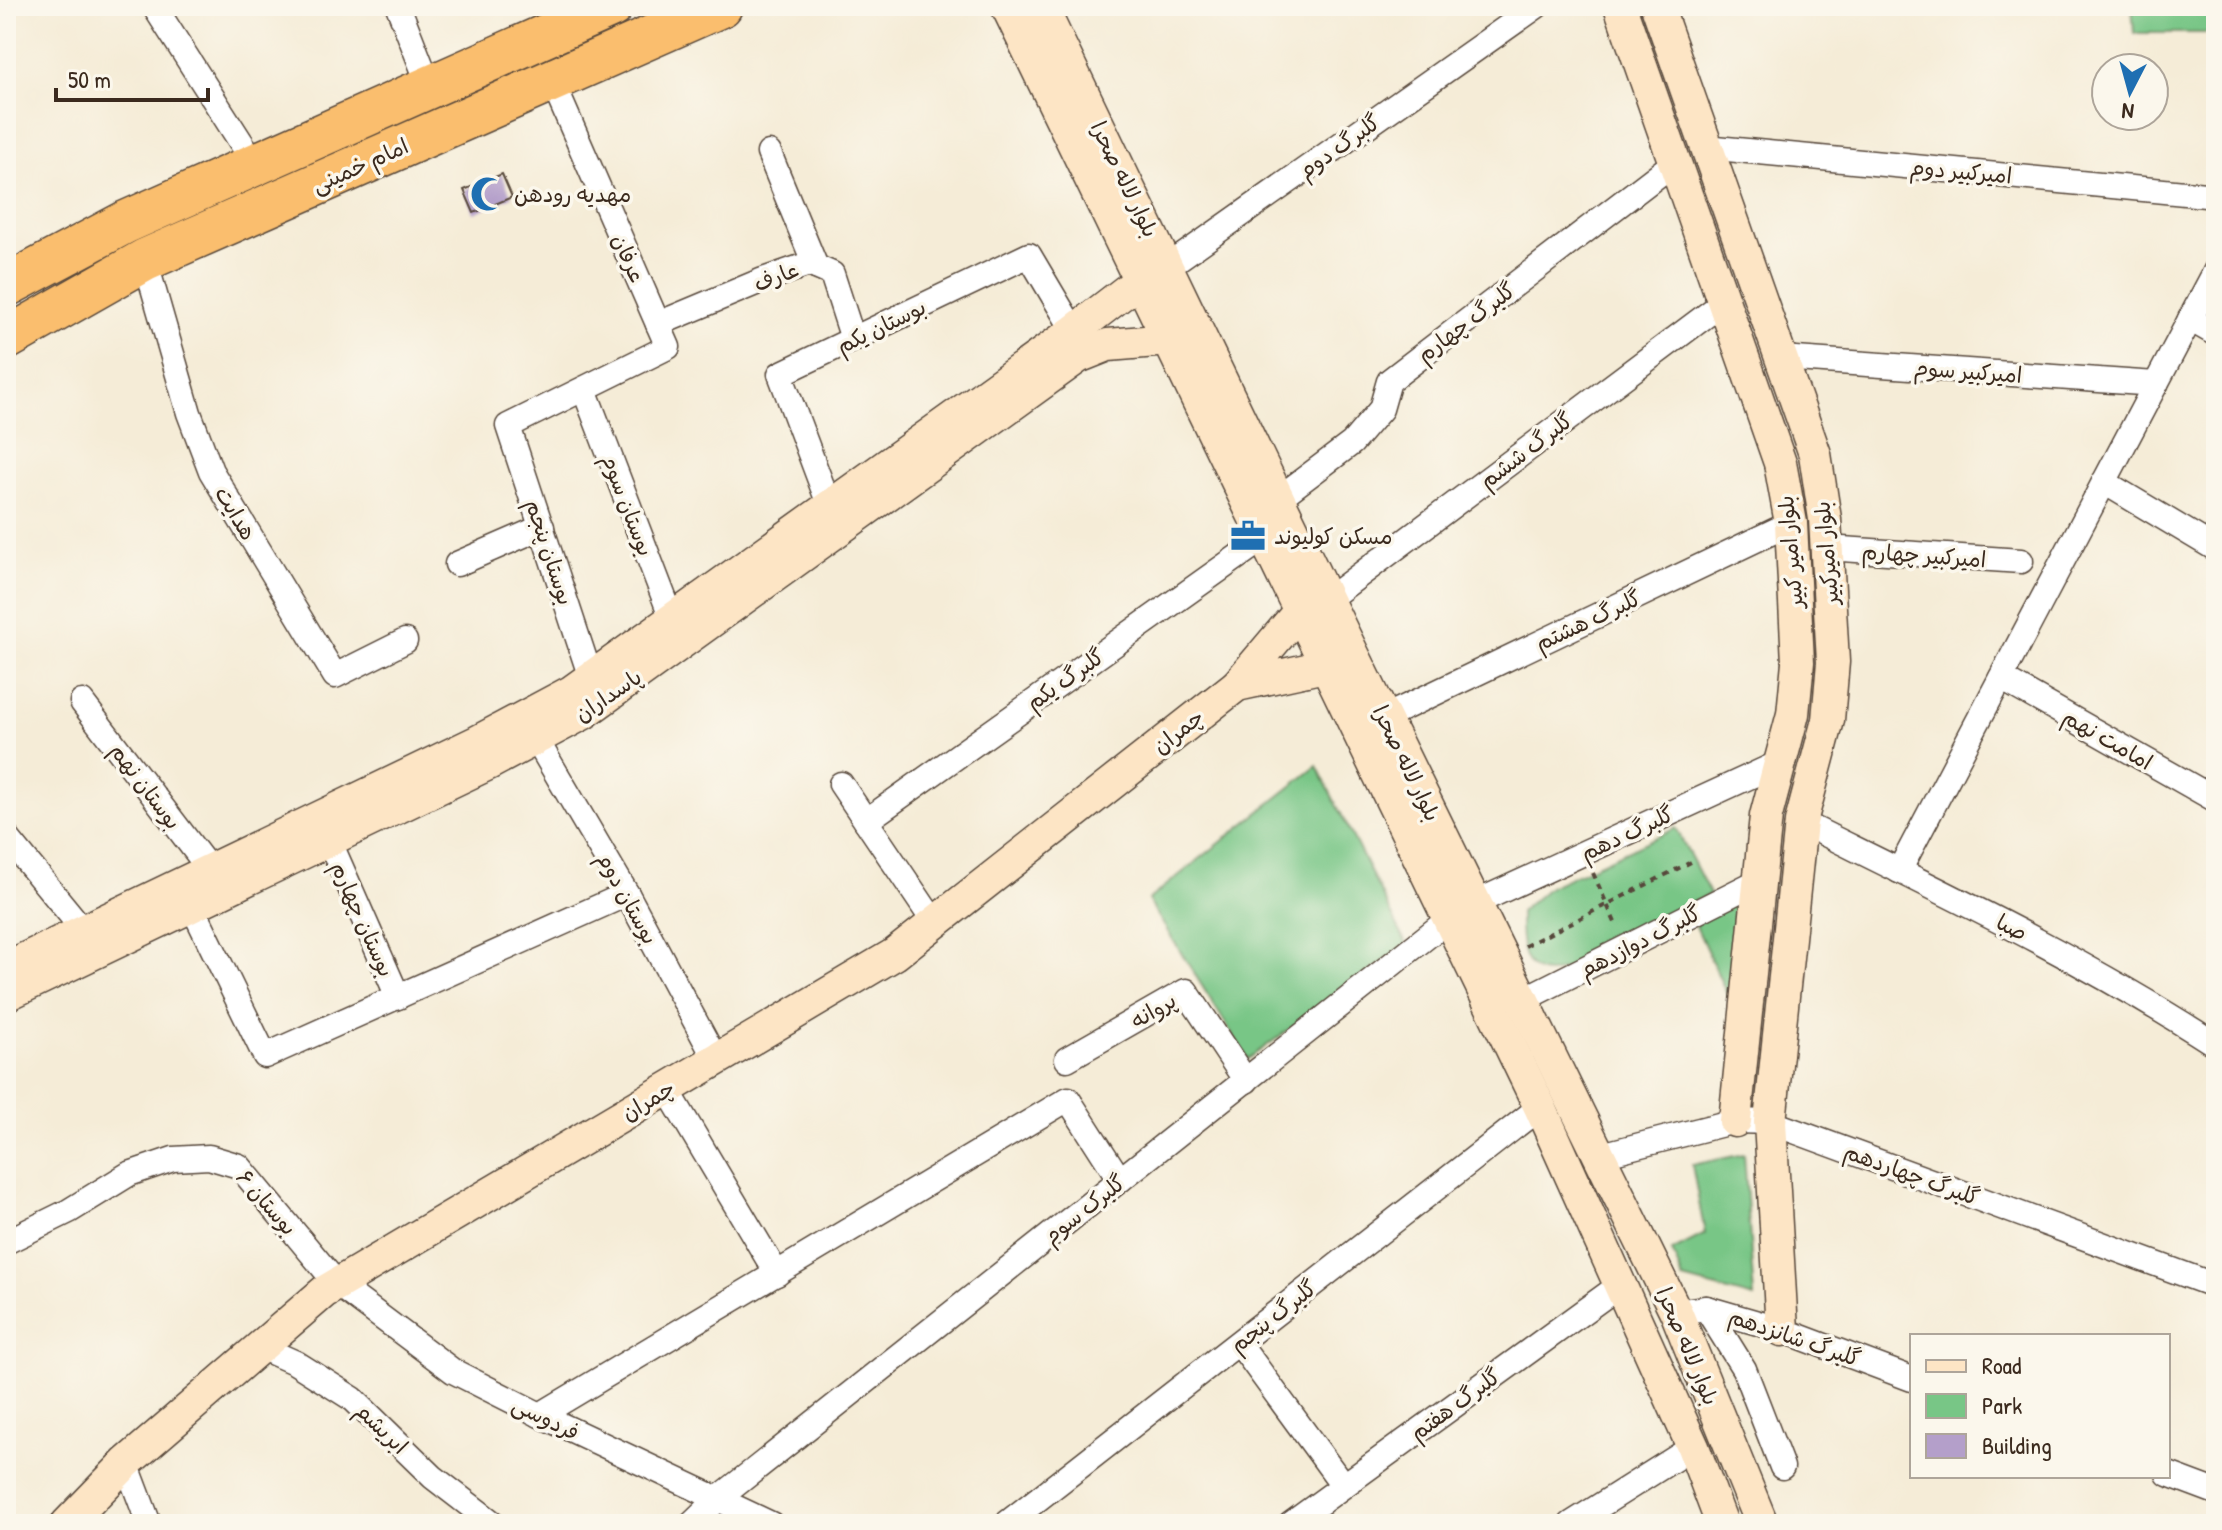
<svg xmlns="http://www.w3.org/2000/svg" width="2222" height="1530" viewBox="0 0 2222 1530" font-family="'Patrick Hand','Playpen Sans Arabic',sans-serif">
<rect width="100%" height="100%" fill="#fbf7ec"/>
<filter id="ink" filterUnits="userSpaceOnUse"><feTurbulence type="fractalNoise" baseFrequency=".0125" numOctaves="2"/><feDisplacementMap in="SourceGraphic" scale="16" xChannelSelector="R" yChannelSelector="G"/><feConvolveMatrix kernelMatrix="1 2 1 2 8 2 1 2 1" color-interpolation-filters="sRGB"/></filter>
<filter id="wash" filterUnits="userSpaceOnUse"><feTurbulence type="fractalNoise" baseFrequency=".006" numOctaves="4" result="noise"/><feDisplacementMap in="SourceGraphic" scale="32" xChannelSelector="R" yChannelSelector="G"/><feGaussianBlur stdDeviation="1.8" result="paint"/><feColorMatrix in="noise" values="0 0 0 0 0 0 0 0 0 0 0 0 0 0 0 0 0 1.4 0 .05"/><feComposite in="paint" operator="in"/></filter>
<g filter="url(#wash)">
<rect width="100%" height="100%" fill="#f5ecd7"/>
<g fill="#78c686" stroke="#5a7852" stroke-width="2">
<polygon points="2132,6 2216,6 2216,33 2134,33"/>
<polygon points="1317,766 1407,945 1248,1059 1148,900"/>
<path d="M1676,828L1710,894L1567,969C1561,970 1553,973 1547,973C1518,972 1520,932 1520,912L1549,887Z"/>
<polygon points="1739,900 1730,1001 1695,924"/>
<polygon points="1744,1154 1754,1298 1683,1279 1672,1251 1705,1234 1692,1165"/>
</g>
<g id="blocks">
<polygon fill="#b49fca" points="502,174 512,197 474,213 464,190"/>
</g>
</g>
<g filter="url(#ink)">
<use href="#blocks" fill-opacity="0" stroke="#57473a" stroke-width="2"/>
<g fill="none" stroke-linecap="round" stroke-linejoin="round">
<g stroke="#57473a" stroke-width="27">
<g id="street">
<polyline points="154,6 255,164"/>
<polyline points="398,6 429,85"/>
<polyline points="552,81 668,347 508,426 591,678"/>
<polyline points="1706,147 2216,196"/>
<polyline points="769,153 816,267"/>
<polyline points="145,260 189,413 211,471 335,676 405,641"/>
<polyline points="1152,275 1167,267 1537,6"/>
<polyline points="2190,319 2216,334"/>
<polyline points="658,324 763,280 809,264 832,274 853,339"/>
<polyline points="1781,358 2156,384"/>
<polyline points="584,389 673,621"/>
<polyline points="2104,482 2216,549"/>
<polyline points="1279,498 1352,443 1381,409 1389,381 1675,162"/>
<polyline points="830,507 780,374 1029,255 1074,331"/>
<polyline points="1827,548 2021,561"/>
<polyline points="457,564 542,527"/>
<polyline points="1328,599 1724,302"/>
<polyline points="2001,678 2216,800"/>
<polyline points="82,702 210,870"/>
<polyline points="1385,717 1791,523"/>
<polyline points="536,739 627,894 716,1060"/>
<polyline points="841,784 934,922"/>
<polyline points="866,821 1264,538"/>
<path d="M1801,822C1942,892 2084,959 2216,1045"/>
<polyline points="6,836 84,931"/>
<polyline points="329,840 398,997"/>
<polyline points="1899,871 2216,270"/>
<polyline points="192,906 265,1056 627,894"/>
<polyline points="1522,1000 1758,881"/>
<polyline points="1067,1059 1186,991 1246,1081"/>
<polyline points="667,1089 777,1274"/>
<polyline points="1601,1155 1735,1121 1770,1122 2216,1286"/>
<polyline points="6,1242 69,1211 129,1174 173,1159 209,1157 239,1166 337,1284 453,1371 540,1415 771,1524"/>
<polyline points="1706,1308 1744,1369 1782,1467"/>
<polyline points="1676,1312 1706,1308 1782,1330 1912,1379"/>
<polyline points="1239,1343 1343,1485"/>
<polyline points="260,1347 296,1363 353,1399 433,1477 494,1524"/>
<polyline points="540,1415 1068,1099 1120,1180"/>
<polyline points="126,1463 149,1524"/>
<polyline points="2168,1474 2216,1492"/>
<polyline points="692,1524 719,1498 1449,919 1475,903 1779,763"/>
<polyline points="1006,1524 1540,1107"/>
<polyline points="1291,1524 1620,1285"/>
<polyline points="1571,1524 1693,1447"/>
</g>
</g>
<g stroke="#57473a" stroke-width="35">
<g id="secondary">
<polyline points="1007,6 1540,1107 1693,1447 1722,1524"/>
<polyline points="1041,6 1352,652 1676,1312 1762,1524"/>
<polyline points="1620,6 1780,463 1791,523 1798,662 1793,714 1766,816 1735,1121"/>
<polyline points="1657,6 1815,454 1825,519 1833,662 1828,720 1801,822 1770,1122 1782,1330"/>
<polyline points="1315,605 1298,613 1237,685 1325,666 1342,657"/>
<polyline points="6,968 477,742 571,692 1074,331 1139,281"/>
<polyline points="6,995 488,764 584,713 1078,357 1108,345 1169,340"/>
<polyline points="67,1524 126,1463 324,1292 895,954 1237,685"/>
</g>
</g>
<g stroke="#57473a" stroke-width="45">
<g id="highway">
<polyline points="6,286 126,222 612,6"/>
<polyline points="6,339 145,260 721,6"/>
</g>
</g>
<g stroke="#57473a" stroke-width="4" stroke-dasharray="6 6" stroke-linecap="butt">
<polyline points="1593,873 1617,927"/>
<polyline points="1525,946 1693,861"/>
</g>
<use href="#street" stroke="#fff" stroke-width="24"/>
<use href="#secondary" stroke="#fde5c5" stroke-width="32"/>
<use href="#highway" stroke="#fabe6e" stroke-width="42"/>
</g>
</g>
<defs>
<g id="mosque-bare" transform="scale(2.76)"><path d="M3.5-4.9A6 6 0 1 0 3.5 4.9A5 5 0 1 1 3.5-4.9Z" fill="#1f6fb2" stroke="#fbf7ec" stroke-width="2.5" paint-order="stroke"/></g>
<g id="office-bare" transform="scale(2.76)"><path d="M-6-3h4V-5.5h4V-3h4V5H-6ZM-1-4.5V-3h2v-1.5ZM-6 0V1H6V0Z" fill="#1f6fb2" stroke="#fbf7ec" stroke-width="2.5" paint-order="stroke"/></g>
</defs>
<g fill-rule="evenodd">
<use href="#mosque-bare" x="488" y="194"/>
<use href="#office-bare" x="1248" y="536"/>
</g>
<g text-anchor="middle" stroke-width="7" stroke-linejoin="round" paint-order="stroke">
<g font-size="22" fill="#3b2a1e" stroke="#fbf7ec">
<text transform="translate(1339 146) rotate(-35)" y="8">گلبرگ دوم</text>
<text transform="translate(360 165) rotate(-24)" y="8">امام خمینی</text>
<text transform="translate(1961 171) rotate(5)" y="8">امیرکبیر دوم</text>
<text transform="translate(1125 179) rotate(64)" y="8">بلوار لاله صحرا</text>
<text transform="translate(629 258) rotate(66)" y="8">عرفان</text>
<text transform="translate(776 276) rotate(-21)" y="8">عارف</text>
<text transform="translate(1466 322) rotate(-37)" y="8">گلبرگ چهارم</text>
<text transform="translate(881 326) rotate(-26)" y="8">بوستان یکم</text>
<text transform="translate(1968 371) rotate(4)" y="8">امیرکبیر سوم</text>
<text transform="translate(1526 450) rotate(-37)" y="8">گلبرگ ششم</text>
<text transform="translate(628 505) rotate(69)" y="8">بوستان سوم</text>
<text transform="translate(236 513) rotate(59)" y="8">هدایت</text>
<text transform="translate(550 552) rotate(72)" y="8">بوستان پنجم</text>
<text transform="translate(1790 552) rotate(-95)" y="8">بلوار امیر کبیر</text>
<text transform="translate(1826 553) rotate(-95)" y="8">بلوار امیرکبیر</text>
<text transform="translate(1924 555) rotate(4)" y="8">امیرکبیر چهارم</text>
<text transform="translate(1588 620) rotate(-25)" y="8">گلبرگ هشتم</text>
<text transform="translate(1065 679) rotate(-35)" y="8">گلبرگ یکم</text>
<text transform="translate(608 695) rotate(-34)" y="8">پاسداران</text>
<text transform="translate(1178 731) rotate(-38)" y="8">چمران</text>
<text transform="translate(2108 739) rotate(30)" y="8">امامت نهم</text>
<text transform="translate(1407 763) rotate(64)" y="8">بلوار لاله صحرا</text>
<text transform="translate(146 786) rotate(53)" y="8">بوستان نهم</text>
<text transform="translate(1627 833) rotate(-25)" y="8">گلبرگ دهم</text>
<text transform="translate(628 898) rotate(61)" y="8">بوستان دوم</text>
<text transform="translate(363 919) rotate(66)" y="8">بوستان چهارم</text>
<text transform="translate(2012 927) rotate(27)" y="8">صبا</text>
<text transform="translate(1640 941) rotate(-27)" y="8">گلبرگ دوازدهم</text>
<text transform="translate(1153 1010) rotate(-30)" y="8">پروانه</text>
<text transform="translate(648 1100) rotate(-31)" y="8">چمران</text>
<text transform="translate(1912 1174) rotate(20)" y="8">گلبرگ چهاردهم</text>
<text transform="translate(267 1202) rotate(49)" y="8">بوستان ۶</text>
<text transform="translate(1084 1209) rotate(-38)" y="8">گلبرک سوم</text>
<text transform="translate(1273 1316) rotate(-38)" y="8">گلبرگ پنجم</text>
<text transform="translate(1795 1337) rotate(19)" y="8">گلبرگ شانزدهم</text>
<text transform="translate(1688 1346) rotate(67)" y="8">بلوار لاله صحرا</text>
<text transform="translate(1455 1404) rotate(-36)" y="8">گلبرگ هفتم</text>
<text transform="translate(546 1418) rotate(26)" y="8">فردوسی</text>
<text transform="translate(382 1428) rotate(44)" y="8">ابریشم</text>
</g>
<g font-size="22" fill="#3b2a1e" stroke="#fbf7ec" text-anchor="start">
<text x="514" y="202">مهدیه رودهن</text>
<text x="1274" y="544">مسکن کولیوند</text>
</g>
</g>
<rect width="2222" height="1530" fill="none" stroke="#fbf7ec" stroke-width="32"/>
<rect x="1910" y="1334" width="260" height="144" fill="#fbf7ec" stroke="#aea59a" stroke-width="2"/>
<rect x="1926" y="1360" width="40" height="12" fill="#fde5c5" stroke="#aea59a" stroke-width="2"/>
<text x="1982" y="1374" font-size="24" fill="#3b2a1e">Road</text>
<rect x="1926" y="1394" width="40" height="24" fill="#78c686" stroke="#aea59a" stroke-width="2"/>
<text x="1982" y="1414" font-size="24" fill="#3b2a1e">Park</text>
<rect x="1926" y="1434" width="40" height="24" fill="#b49fca" stroke="#aea59a" stroke-width="2"/>
<text x="1982" y="1454" font-size="24" fill="#3b2a1e">Building</text>
<g transform="translate(2130 92) rotate(186)"><circle r="38" fill="#fbf7ec" stroke="#aea59a" stroke-width="2"/>
<path d="M0-6L14 30L0 20L-14 30Z" fill="#1f6fb2"/>
<text y="-12" font-size="22" font-weight="bold" text-anchor="middle" fill="#3b2a1e">N</text>
</g>
<path d="M56 88v12h152v-12" fill="none" stroke="#3b2a1e" stroke-width="4"/>
<text x="68" y="88" font-size="24" fill="#3b2a1e" stroke="#fbf7ec" stroke-width="6" paint-order="stroke">50 m</text>
</svg>
